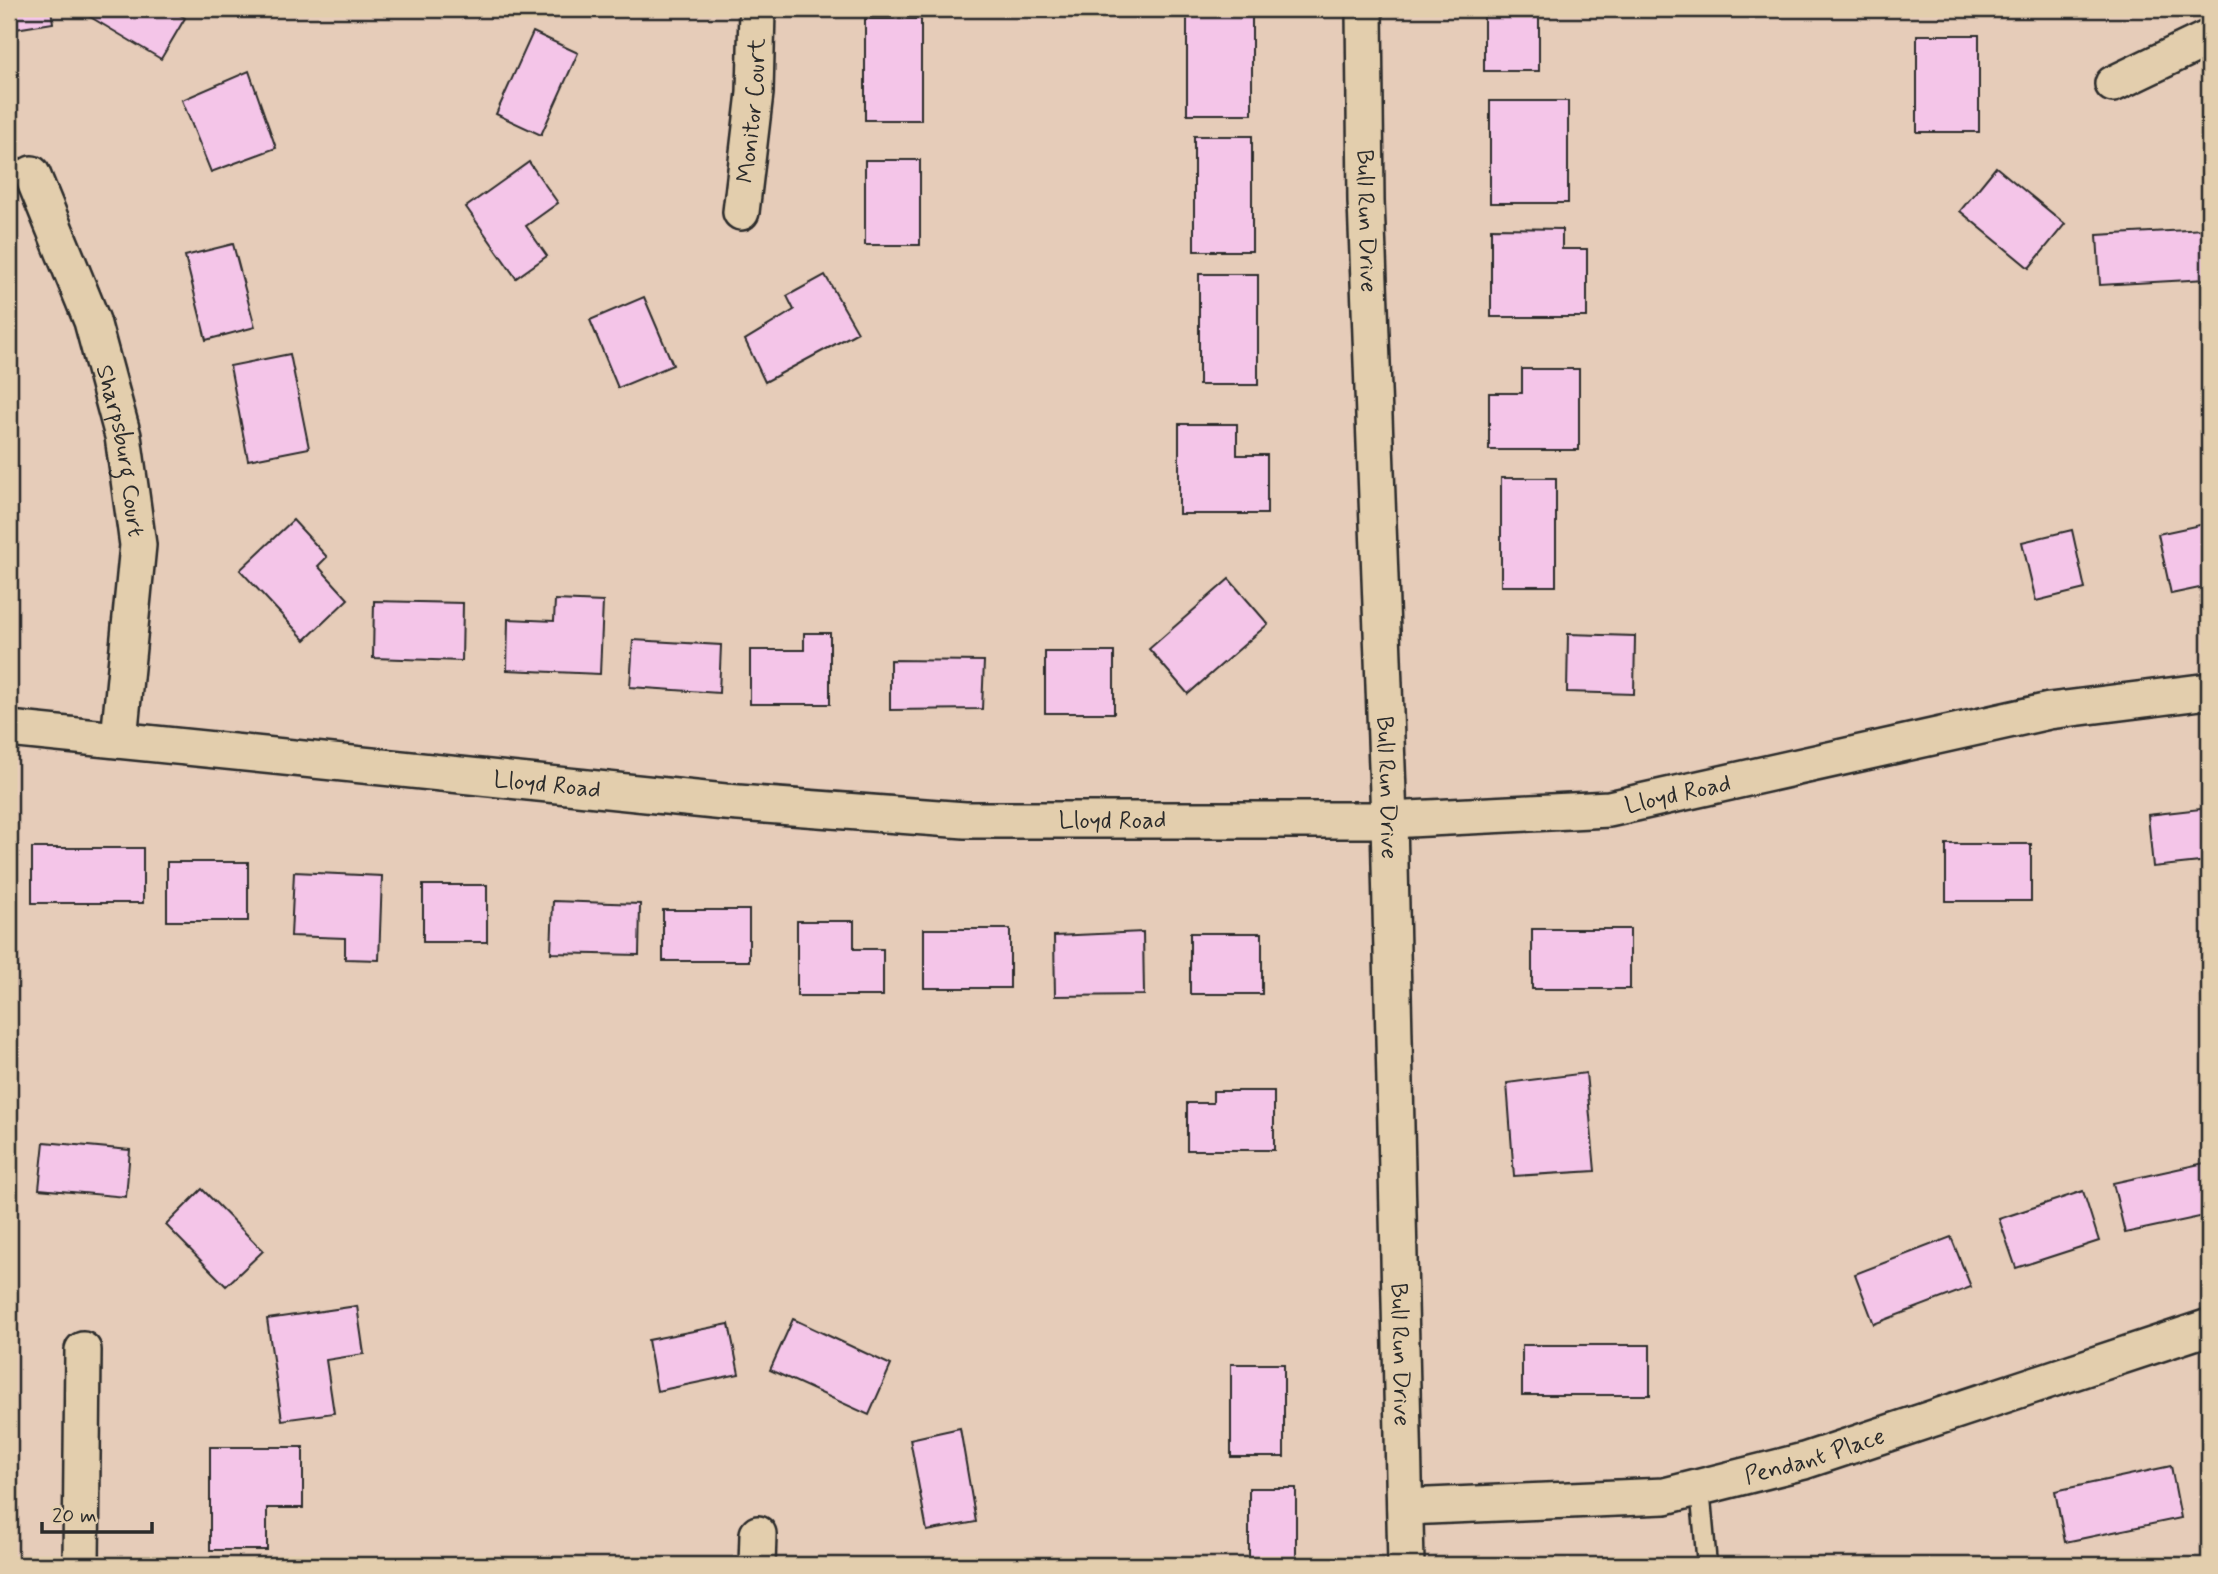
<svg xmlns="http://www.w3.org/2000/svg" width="2218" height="1574" viewBox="0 0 2218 1574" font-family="Mynerve,sans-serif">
<rect width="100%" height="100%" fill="#e6ccb9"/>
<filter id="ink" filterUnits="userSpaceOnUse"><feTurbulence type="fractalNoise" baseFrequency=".0143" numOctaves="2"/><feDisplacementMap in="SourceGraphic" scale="14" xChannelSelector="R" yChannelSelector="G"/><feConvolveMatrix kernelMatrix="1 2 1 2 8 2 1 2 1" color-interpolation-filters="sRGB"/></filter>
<g filter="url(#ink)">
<g fill="#f4c5e8" stroke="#2b2b2b" stroke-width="2">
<polygon points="9,9 51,9 53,23 9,30"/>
<polygon points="91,9 170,9 185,18 161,59 87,15"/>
<rect x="1484" y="9" width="55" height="62"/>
<rect x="1187" y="14" width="65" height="100"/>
<rect x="865" y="19" width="56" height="101"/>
<polygon points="533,32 578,53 541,135 496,114"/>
<rect x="1917" y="35" width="62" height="97"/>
<polygon points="249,71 276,148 211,172 182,100"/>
<rect x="1490" y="101" width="78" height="102"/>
<rect x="1194" y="136" width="58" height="115"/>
<rect x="865" y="160" width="55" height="85"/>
<polygon points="529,162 558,203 526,226 547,256 516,278 466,207"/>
<polygon points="1996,167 2065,224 2029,268 1960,211"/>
<polygon points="1491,228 1562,229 1562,249 1587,249 1587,317 1491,317"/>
<polygon points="2205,229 2207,279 2100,285 2097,235"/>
<polygon points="233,244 255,327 206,340 185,256"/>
<rect x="1199" y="274" width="59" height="111"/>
<polygon points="825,275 858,332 765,382 745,340 794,310 787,296"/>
<polygon points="644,297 673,365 618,388 590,320"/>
<polygon points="290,354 309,448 248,460 230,366"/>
<polygon points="1522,369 1579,369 1579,450 1489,450 1489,393 1522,393"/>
<polygon points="1179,424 1237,424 1237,455 1267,455 1267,514 1179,514"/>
<rect x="1501" y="478" width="55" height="108"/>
<polygon points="293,520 327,557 318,566 348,599 305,640 240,570"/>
<polygon points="2209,523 2209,586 2171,594 2158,534"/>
<polygon points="2072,530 2085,589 2036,601 2022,542"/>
<polygon points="1229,579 1268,624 1188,694 1149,649"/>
<polygon points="555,600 603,602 600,674 507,670 508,619 554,621"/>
<polygon points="374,601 463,603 462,661 373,658"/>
<polygon points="804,633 830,633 830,704 750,704 750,650 804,650"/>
<polygon points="1568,634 1635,636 1634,694 1567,692"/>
<polygon points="633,640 721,645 719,693 630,687"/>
<rect x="1045" y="652" width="69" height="61"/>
<polygon points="890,660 984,661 982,709 890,710"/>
<polygon points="2209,808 2209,861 2153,867 2148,815"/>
<rect x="1946" y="844" width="85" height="57"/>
<rect x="32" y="848" width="111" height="55"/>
<rect x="167" y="862" width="81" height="59"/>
<polygon points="294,872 382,876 379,960 345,959 345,938 291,936"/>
<rect x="423" y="885" width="64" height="57"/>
<polygon points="553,901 640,904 639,955 551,953"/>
<rect x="663" y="910" width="86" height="51"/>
<polygon points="797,921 854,921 854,949 883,949 883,996 797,996"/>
<rect x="924" y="929" width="86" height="59"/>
<rect x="1532" y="929" width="98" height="60"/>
<polygon points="1143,932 1144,995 1055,996 1054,936"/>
<rect x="1190" y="933" width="72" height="61"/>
<polygon points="1586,1073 1595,1171 1514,1176 1507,1083"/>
<polygon points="1213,1091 1274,1091 1274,1150 1187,1150 1187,1103 1213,1103"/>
<polygon points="44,1142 130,1150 126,1197 39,1189"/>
<polygon points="2209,1162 2209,1215 2125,1233 2113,1183"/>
<polygon points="202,1189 263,1251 226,1286 166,1225"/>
<polygon points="2083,1191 2099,1241 2016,1268 1999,1219"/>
<polygon points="1951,1237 1971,1287 1874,1324 1855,1274"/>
<polygon points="357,1306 364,1354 326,1360 334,1413 282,1420 267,1319"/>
<polygon points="793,1319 891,1365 869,1415 770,1370"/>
<polygon points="729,1324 739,1374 657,1391 648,1340"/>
<rect x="1522" y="1345" width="128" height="50"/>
<rect x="1231" y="1364" width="53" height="93"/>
<polygon points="960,1428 976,1522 927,1531 910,1439"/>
<polygon points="210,1447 303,1447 303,1508 267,1508 267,1550 210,1550"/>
<polygon points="2171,1466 2181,1518 2065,1542 2055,1491"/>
<rect x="1249" y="1488" width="47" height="77"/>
</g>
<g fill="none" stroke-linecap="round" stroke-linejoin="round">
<g stroke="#2b2b2b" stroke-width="23">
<polyline id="lane" points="1700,1488 1707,1565"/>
</g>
<g stroke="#2b2b2b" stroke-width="40">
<g id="street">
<path id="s1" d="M1364,9L1366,201L1389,820L1406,1565"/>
<polyline points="2113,84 2209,38"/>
<path id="s2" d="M32,174L92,321L123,436L138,545L119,739"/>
<path id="s3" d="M741,212L755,93L757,9"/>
<path id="s4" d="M9,729L725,802L965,820H1389L1609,809L2049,711L2209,691"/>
<path id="s5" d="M1405,1507L1665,1496L1804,1461L2209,1327"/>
<polyline points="81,1565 83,1350"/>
<polyline points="757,1565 758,1534"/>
</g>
</g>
<use href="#lane" stroke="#e3cead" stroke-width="18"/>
<use href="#street" stroke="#e3cead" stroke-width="35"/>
</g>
</g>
<g text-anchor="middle" stroke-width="5" stroke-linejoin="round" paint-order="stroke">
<g font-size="24" fill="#2b2b2b" stroke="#e3cead">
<text dy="8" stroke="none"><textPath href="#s3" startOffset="102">Monitor Court</textPath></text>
<text dy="8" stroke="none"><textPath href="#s1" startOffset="212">Bull Run Drive</textPath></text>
<text dy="8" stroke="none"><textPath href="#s2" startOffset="292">Sharpsburg Court</textPath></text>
<text dy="8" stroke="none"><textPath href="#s4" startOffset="541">Lloyd Road</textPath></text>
<text dy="8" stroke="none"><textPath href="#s1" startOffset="779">Bull Run Drive</textPath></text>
<text dy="8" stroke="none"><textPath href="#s4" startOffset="1675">Lloyd Road</textPath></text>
<text dy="8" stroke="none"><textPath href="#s4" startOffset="1108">Lloyd Road</textPath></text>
<text dy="8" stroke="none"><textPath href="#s1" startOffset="1346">Bull Run Drive</textPath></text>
<text dy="8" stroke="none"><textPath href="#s5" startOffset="415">Pendant Place</textPath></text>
</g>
</g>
<rect width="2218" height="1574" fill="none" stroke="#e3cead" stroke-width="35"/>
<rect x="18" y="18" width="2183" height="1539" fill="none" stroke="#2b2b2b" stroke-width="2.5" filter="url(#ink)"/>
<path d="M42 1522v10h110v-10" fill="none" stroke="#2b2b2b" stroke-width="3.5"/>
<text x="52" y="1522" font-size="21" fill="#2b2b2b" stroke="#e3cead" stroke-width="5" paint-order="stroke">20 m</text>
</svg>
